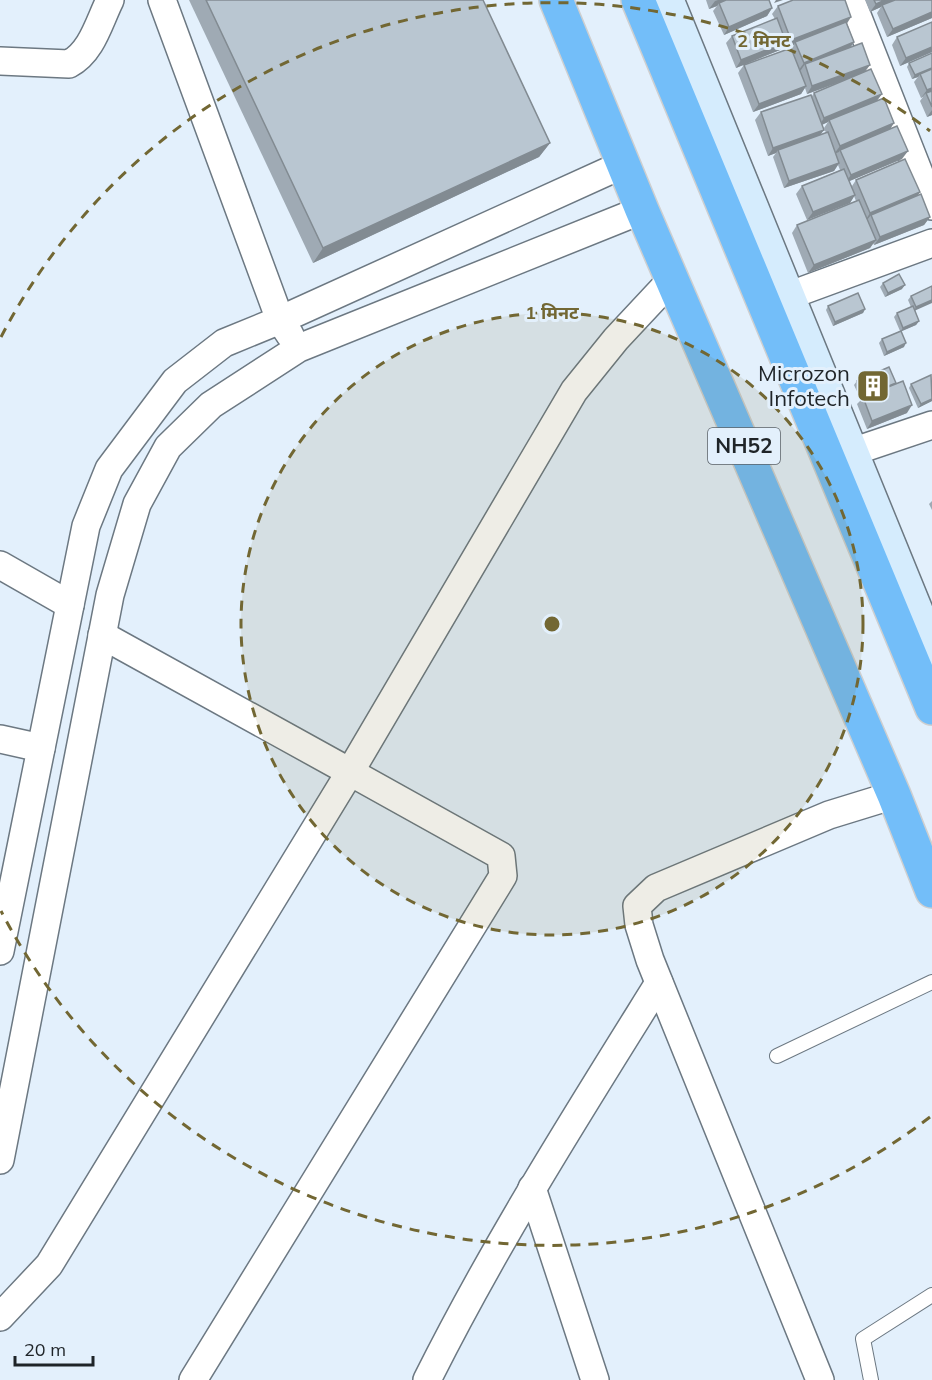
<svg xmlns="http://www.w3.org/2000/svg" width="932" height="1380" viewBox="0 0 932 1380" font-family="Mulish,'Noto Sans Devanagari',sans-serif">
<rect width="100%" height="100%" fill="#e3f0fc"/>
<g fill="none" stroke-linecap="round" stroke-linejoin="round">
<g stroke="#6c7882" stroke-width="16">
<g id="lane">
<polyline points="777,1056 932,982"/>
<polyline points="871,1380 863,1339 932,1295"/>
</g>
</g>
<g stroke="#6c7882" stroke-width="30">
<g id="street">
<polyline points="162,0 280,320 290,335"/>
<polyline points="851,0 932,206"/>
<path d="M0,61L69,64C92,52 99,22 110,0"/>
<polyline points="788,296 932,243"/>
<polyline points="834,458 932,425"/>
<polyline points="0,565 70,605"/>
<polyline points="102,635 350,772 574,391 616,339 673,278"/>
<polyline points="0,739 41,748"/>
<polyline points="0,951 86,526 109,469 175,381 224,343 280,320 624,164"/>
<polyline points="0,1160 110,595 137,504 168,447 211,405 299,348 642,210"/>
<polyline points="532,1188 595,1380"/>
<polyline points="0,1317 49,1265 350,772 501,856 503,876 193,1380"/>
<path d="M427,1380C496,1242 578,1113 659,983"/>
<polyline points="820,1380 650,960 639,925 637,906 656,888 829,815 894,795"/>
</g>
</g>
<g stroke="#6c7882" stroke-width="36">
<polyline id="secondary" points="667,0 932,650"/>
</g>
<g stroke="#cecfd0" stroke-width="36">
<g id="highway">
<polyline points="556,0 642,210 894,795 932,891"/>
<polyline points="638,0 932,708"/>
</g>
</g>
<use href="#lane" stroke="#fff" stroke-width="14"/>
<use href="#street" stroke="#fff" stroke-width="27"/>
<use href="#secondary" stroke="#d5ecfd" stroke-width="33"/>
<use href="#highway" stroke="#73bef9" stroke-width="33"/>
</g>
<g fill="#9faab4" fill-rule="evenodd">
<polygon points="189,0 483,0 550,143 539,157 313,263"/>
<polygon points="706,0 769,0 772,8 767,16 724,35 713,11 717,6 709,9"/>
<polygon points="865,0 932,0 932,18 887,37 877,13 881,7 870,12"/>
<path d="M778,6L847,23L854,42L850,48L882,94L877,100L891,128L902,159L849,181L852,186L856,180L920,192L917,196L930,217L924,225L874,245L873,243L870,248L808,273L792,233L797,225L856,201L854,196L850,203L807,220L796,194L802,186L840,170L838,165L834,171L784,188L773,157L776,153L768,156L755,120L761,112L812,96L814,93L840,82L807,94L805,88L801,94L753,112L738,73L744,65L791,48L794,45L786,48L785,44L780,50L736,68L726,43L732,36L775,19L772,14ZM828,122L824,128L826,133L821,135L822,125Z"/>
<polygon points="932,22 932,52 900,66 892,45 897,37"/>
<polygon points="932,53 932,115 927,117 920,101 923,97 921,98 914,82 918,77 912,79 907,67 909,63"/>
<polygon points="883,283 902,289 885,297 880,287"/>
<polygon points="932,286 915,311 919,321 916,325 901,331 904,347 884,356 879,343 882,339 900,331 894,317 897,313 911,307 908,300 911,296"/>
<polygon points="828,306 865,309 863,313 833,326 826,310"/>
<polygon points="857,381 895,384 907,413 867,429 857,404 861,400 854,385"/>
<polygon points="911,384 932,401 918,408 909,388"/>
<polygon points="932,501 932,510 929,504"/>
</g>
<g fill="#828b92">
<polygon points="718,0 730,0 719,3 717,6 709,9 715,1"/>
<polygon points="776,0 783,0 774,3"/>
<polygon points="885,0 898,0 882,5 881,7 870,12 876,4"/>
<polygon points="772,8 767,16 724,35 729,27"/>
<polygon points="932,12 932,18 887,37 893,29"/>
<polygon points="851,17 846,25 795,42 794,45 786,48 791,40"/>
<polygon points="786,42 780,50 736,68 741,60"/>
<polygon points="854,42 849,49 805,64 801,70 798,71 804,63"/>
<polygon points="932,47 932,52 900,66 906,58"/>
<polygon points="870,65 864,73 807,94 812,86"/>
<polygon points="932,68 920,74 918,77 912,79 915,75"/>
<polygon points="806,86 801,94 753,112 759,104"/>
<polygon points="932,88 932,93 926,93 921,98 927,90"/>
<polygon points="882,94 876,102 829,120 828,122 819,126 824,118"/>
<polygon points="932,110 932,115 927,117"/>
<polygon points="894,123 889,131 840,150 839,152 834,154 840,146"/>
<polygon points="824,130 818,138 778,150 776,153 768,156 773,148"/>
<polygon points="550,143 539,157 313,263 323,248"/>
<polygon points="908,151 902,159 845,183 851,175"/>
<polygon points="839,163 834,171 784,188 789,181"/>
<polygon points="920,192 914,200 871,215 867,220 865,221 870,213"/>
<polygon points="855,195 850,203 807,220 813,212"/>
<polygon points="930,217 924,225 874,245 880,237"/>
<polygon points="876,240 870,248 808,273 814,265"/>
<polygon points="905,285 902,289 885,297 888,293"/>
<polygon points="932,300 932,303 914,311 916,307"/>
<polygon points="865,309 863,313 833,326 835,322"/>
<polygon points="919,321 916,325 900,332 903,328"/>
<polygon points="906,343 904,347 884,356 887,352"/>
<polygon points="932,399 932,401 918,408 921,404"/>
<polygon points="912,405 907,413 867,429 872,421"/>
</g>
<g fill="#b9c6d1" stroke="#828b92" stroke-width="1.5">
<polygon points="206,0 483,0 550,143 323,248"/>
<polygon points="726,0 769,0 772,8 729,27 719,3"/>
<polygon points="793,0 845,0 851,17 791,40 778,6"/>
<polygon points="874,0 885,0 876,4"/>
<polygon points="895,0 932,0 932,12 893,29 882,5"/>
<polygon points="777,18 786,42 741,60 732,36"/>
<polygon points="846,22 854,42 804,63 795,42"/>
<polygon points="932,22 932,47 906,58 897,37"/>
<polygon points="862,43 870,65 812,86 805,64"/>
<polygon points="791,48 806,86 759,104 744,65"/>
<polygon points="932,53 932,68 915,75 909,63"/>
<polygon points="871,69 882,94 824,118 814,93"/>
<polygon points="932,69 932,88 927,90 920,74"/>
<polygon points="932,91 932,107 926,93"/>
<polygon points="811,95 824,130 773,148 761,112"/>
<polygon points="884,98 894,123 840,146 829,120"/>
<polygon points="897,126 908,151 851,175 840,150"/>
<polygon points="828,132 839,163 789,181 778,150"/>
<polygon points="905,159 920,192 870,213 856,180"/>
<polygon points="844,169 855,195 813,212 802,186"/>
<polygon points="921,194 930,217 880,237 871,215"/>
<polygon points="859,200 876,240 814,265 797,225"/>
<polygon points="899,274 905,285 888,293 883,283"/>
<polygon points="932,286 932,300 916,307 911,296"/>
<polygon points="858,293 865,309 835,322 828,306"/>
<polygon points="913,306 919,321 903,328 897,313"/>
<polygon points="901,331 906,343 887,352 882,339"/>
<polygon points="889,367 896,383 864,396 857,381"/>
<polygon points="931,375 932,399 921,404 911,384"/>
<polygon points="903,381 912,405 872,421 863,397"/>
</g>
<circle cx="552" cy="624" r="311" fill="#726733" fill-opacity=".12"/>
<g fill="none" stroke="#726733" stroke-width="3" stroke-dasharray="10 8">
<circle cx="552" cy="624" r="311"/>
<path d="M930 1117A621 621 0 0 1 1 911M1 337A621 621 0 0 1 930 131"/>
</g>
<defs>
<g id="building-square" transform="scale(1.725)"><rect x="-9" y="-9" width="18" height="18" rx="4" fill="#726733" stroke="#e3f0fc"/><path d="M-4-6H4V6H1V3H-1V6H-4ZM-2.5-4.3h1.7v1.8h-1.7ZM.8-4.3h1.7v1.8H.8ZM-2.5-1h1.7V.8h-1.7ZM.8-1h1.7V.8H.8Z" fill="#fff"/></g>
</defs>
<g fill-rule="evenodd">
<use href="#building-square" x="873" y="386"/>
</g>
<g text-anchor="middle" stroke-width="6" stroke-linejoin="round" paint-order="stroke">
<rect fill="#e3f0fc" stroke="#5a6168" stroke-width="1.5" x="708" y="428" width="72" height="36" rx="4.5"/>
<g font-size="21" font-weight="bold" fill="#1f2428">
<text x="744" y="453">NH52</text>
</g>
<g font-size="22" fill="#1f2428" stroke="#e3f0fc" text-anchor="end">
<text x="850" y="381">Microzon<tspan x="850" dy="25">Infotech</tspan></text>
</g>
</g>
<circle cx="552" cy="624" r="9" fill="#726733" stroke="#e3f0fc" stroke-width="3"/>
<g font-size="18" text-anchor="middle" font-weight="bold" fill="#726733" stroke="#e3f0fc" stroke-width="6" stroke-linejoin="round" paint-order="stroke">
<text x="764" y="47">2 मिनट</text>
<text x="552" y="319">1 मिनट</text>
</g>
<path d="M15 1356v9h78v-9" fill="none" stroke="#1f2428" stroke-width="3"/>
<text x="24" y="1356" font-size="18" fill="#1f2428" stroke="#e3f0fc" stroke-width="4.5" paint-order="stroke">20 m</text>
</svg>
